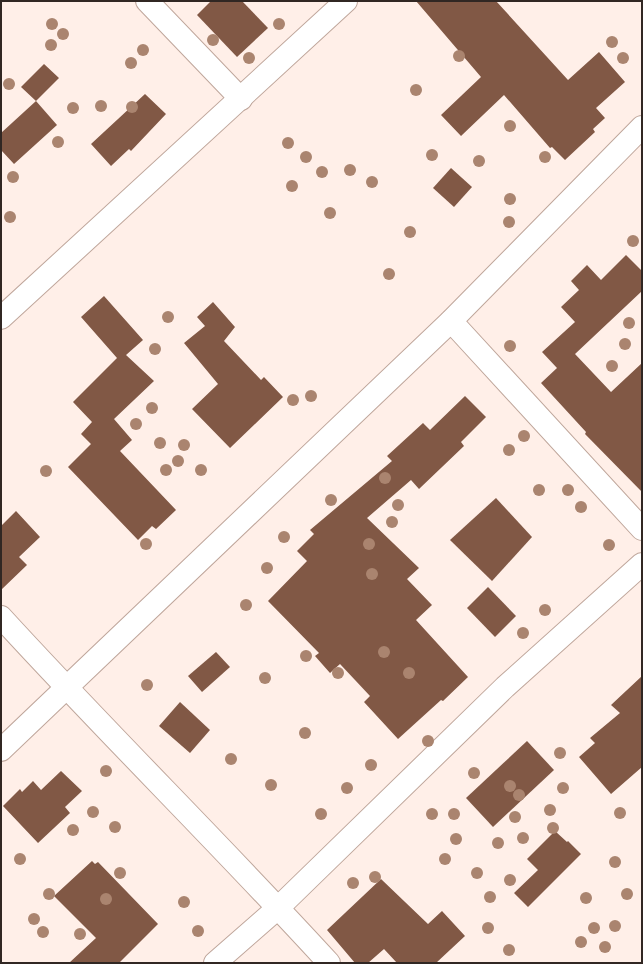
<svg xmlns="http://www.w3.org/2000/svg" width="643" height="964" viewBox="0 0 643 964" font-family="Overpass,sans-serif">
<rect width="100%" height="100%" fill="#ffefe8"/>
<g fill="#815845">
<polygon points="211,1 242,1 268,28 237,57 197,15"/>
<polygon points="416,1 496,1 568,80 599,52 625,82 596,108 605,118 593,129 595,132 565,160 552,147 550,148 504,95 461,136 441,115 481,77"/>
<polygon points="44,64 59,78 36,101 57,125 14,164 1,150 1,133 36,101 21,87"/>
<polygon points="145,94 166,114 131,151 129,149 111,166 91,144"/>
<polygon points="451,168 472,187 454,207 433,188"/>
<polygon points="626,255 642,271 642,291 575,354 611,392 642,363 642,492 585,434 586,432 541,383 557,368 542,352 575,322 561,307 579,290 571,281 587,265 601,280"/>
<polygon points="104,296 143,340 126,355 154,381 114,419 132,440 120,451 176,510 156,529 152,526 138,540 68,467 91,444 81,434 92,422 73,402 117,358 81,317"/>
<polygon points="213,302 235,327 224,341 261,380 264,377 283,397 230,448 192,409 218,384 184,343 205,326 197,317"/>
<polygon points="465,396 486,417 461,442 464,446 419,489 411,480 367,518 419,568 407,579 432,605 416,620 468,677 443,701 441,700 398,739 364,702 370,696 340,664 330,673 315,656 319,653 268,601 307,561 297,551 314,534 310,530 392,461 387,456 423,423 430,430"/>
<polygon points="496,498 532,537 492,581 450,540"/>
<polygon points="16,511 40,537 19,557 27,565 1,590 1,526"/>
<polygon points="488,587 516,616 495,637 467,608"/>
<polygon points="216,652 230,667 202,692 188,676"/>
<polygon points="642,676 642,767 611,794 579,757 595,743 590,738 620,713 611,705"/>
<polygon points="180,702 210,730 190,753 159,726"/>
<polygon points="527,741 554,770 493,827 466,798"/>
<polygon points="61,771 82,791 65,807 70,813 38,843 3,806 20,789 22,792 33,781 41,790"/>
<polygon points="555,831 567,842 568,841 581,854 528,907 514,893 538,870 527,859"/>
<polygon points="92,861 95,864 98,862 158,924 119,963 69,963 96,938 54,896"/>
<polygon points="381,879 428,924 442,911 465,936 436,963 397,963 384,949 368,963 355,963 327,930"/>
</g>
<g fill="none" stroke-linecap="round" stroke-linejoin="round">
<g stroke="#bfa69b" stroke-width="24">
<g id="minor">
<polyline points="147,1 241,99"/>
<polyline points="451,321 642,529"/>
<path d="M1,617C108,734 222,846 329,963"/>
<polyline points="1,750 451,321 642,127"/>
<polyline points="215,963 279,907 505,687 642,564"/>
</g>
</g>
<g stroke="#bfa69b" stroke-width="24">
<polyline id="tertiary" points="1,318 346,1"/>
</g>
<use href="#minor" stroke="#fff" stroke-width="22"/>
<use href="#tertiary" stroke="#fff" stroke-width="22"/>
</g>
<g fill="#aa846f">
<circle cx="52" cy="24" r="6"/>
<circle cx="279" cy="24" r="6"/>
<circle cx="63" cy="34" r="6"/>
<circle cx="213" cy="40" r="6"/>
<circle cx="612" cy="42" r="6"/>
<circle cx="51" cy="45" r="6"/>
<circle cx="143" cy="50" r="6"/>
<circle cx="459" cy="56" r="6"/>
<circle cx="249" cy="58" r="6"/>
<circle cx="623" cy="58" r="6"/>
<circle cx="131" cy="63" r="6"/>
<circle cx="9" cy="84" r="6"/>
<circle cx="416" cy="90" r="6"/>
<circle cx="101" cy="106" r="6"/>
<circle cx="132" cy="107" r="6"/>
<circle cx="73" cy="108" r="6"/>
<circle cx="510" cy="126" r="6"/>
<circle cx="58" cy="142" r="6"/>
<circle cx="288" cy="143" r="6"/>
<circle cx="432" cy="155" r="6"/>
<circle cx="306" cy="157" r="6"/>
<circle cx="545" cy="157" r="6"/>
<circle cx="479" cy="161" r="6"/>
<circle cx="350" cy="170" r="6"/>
<circle cx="322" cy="172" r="6"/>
<circle cx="13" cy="177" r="6"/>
<circle cx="372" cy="182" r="6"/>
<circle cx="292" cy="186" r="6"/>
<circle cx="510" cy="199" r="6"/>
<circle cx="330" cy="213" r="6"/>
<circle cx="10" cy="217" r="6"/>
<circle cx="509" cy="222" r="6"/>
<circle cx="410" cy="232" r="6"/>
<circle cx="633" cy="241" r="6"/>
<circle cx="389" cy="274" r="6"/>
<circle cx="168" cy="317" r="6"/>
<circle cx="629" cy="323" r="6"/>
<circle cx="625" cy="344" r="6"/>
<circle cx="510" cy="346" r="6"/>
<circle cx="155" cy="349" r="6"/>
<circle cx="612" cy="366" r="6"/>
<circle cx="311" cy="396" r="6"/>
<circle cx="293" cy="400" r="6"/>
<circle cx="152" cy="408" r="6"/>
<circle cx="136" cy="424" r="6"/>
<circle cx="524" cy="436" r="6"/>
<circle cx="160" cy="443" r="6"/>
<circle cx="184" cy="445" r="6"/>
<circle cx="509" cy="450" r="6"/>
<circle cx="178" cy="461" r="6"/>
<circle cx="166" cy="470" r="6"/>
<circle cx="201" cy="470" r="6"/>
<circle cx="46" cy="471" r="6"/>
<circle cx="385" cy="478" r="6"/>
<circle cx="539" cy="490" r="6"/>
<circle cx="568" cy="490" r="6"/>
<circle cx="331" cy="500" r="6"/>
<circle cx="398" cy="505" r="6"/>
<circle cx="581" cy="507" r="6"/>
<circle cx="392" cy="522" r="6"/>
<circle cx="284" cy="537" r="6"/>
<circle cx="146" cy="544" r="6"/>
<circle cx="369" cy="544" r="6"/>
<circle cx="609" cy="545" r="6"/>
<circle cx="267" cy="568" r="6"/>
<circle cx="372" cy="574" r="6"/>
<circle cx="246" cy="605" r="6"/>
<circle cx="545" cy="610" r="6"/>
<circle cx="523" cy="633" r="6"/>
<circle cx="384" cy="652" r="6"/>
<circle cx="306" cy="656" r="6"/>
<circle cx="338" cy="673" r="6"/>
<circle cx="409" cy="673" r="6"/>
<circle cx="265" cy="678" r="6"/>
<circle cx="147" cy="685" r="6"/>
<circle cx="305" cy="733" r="6"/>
<circle cx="428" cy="741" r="6"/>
<circle cx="560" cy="753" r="6"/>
<circle cx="231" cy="759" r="6"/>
<circle cx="371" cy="765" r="6"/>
<circle cx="106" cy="771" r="6"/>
<circle cx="474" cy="773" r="6"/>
<circle cx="271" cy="785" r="6"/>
<circle cx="510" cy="786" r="6"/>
<circle cx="347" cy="788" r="6"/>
<circle cx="563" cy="788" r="6"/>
<circle cx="519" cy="795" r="6"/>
<circle cx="550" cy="810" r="6"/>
<circle cx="93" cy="812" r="6"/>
<circle cx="620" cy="813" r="6"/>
<circle cx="321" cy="814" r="6"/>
<circle cx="432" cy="814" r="6"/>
<circle cx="454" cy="814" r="6"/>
<circle cx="515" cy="817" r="6"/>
<circle cx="115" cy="827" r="6"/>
<circle cx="553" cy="828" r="6"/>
<circle cx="73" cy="830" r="6"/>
<circle cx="523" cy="838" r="6"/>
<circle cx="456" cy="839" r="6"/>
<circle cx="498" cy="843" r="6"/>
<circle cx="20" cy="859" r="6"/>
<circle cx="445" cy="859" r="6"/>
<circle cx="615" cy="862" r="6"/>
<circle cx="120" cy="873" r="6"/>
<circle cx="477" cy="873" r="6"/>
<circle cx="375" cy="877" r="6"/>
<circle cx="510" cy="880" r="6"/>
<circle cx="353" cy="883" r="6"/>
<circle cx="49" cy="894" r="6"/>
<circle cx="627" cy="894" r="6"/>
<circle cx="490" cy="897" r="6"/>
<circle cx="586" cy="898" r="6"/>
<circle cx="106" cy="899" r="6"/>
<circle cx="184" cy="902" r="6"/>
<circle cx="34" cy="919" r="6"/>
<circle cx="615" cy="926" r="6"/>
<circle cx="488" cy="928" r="6"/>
<circle cx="594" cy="928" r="6"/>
<circle cx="198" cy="931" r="6"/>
<circle cx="43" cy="932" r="6"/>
<circle cx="80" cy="934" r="6"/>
<circle cx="581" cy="942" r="6"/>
<circle cx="605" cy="947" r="6"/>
<circle cx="509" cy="950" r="6"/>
</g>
<rect width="643" height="964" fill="none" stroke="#312723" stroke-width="4"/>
</svg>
